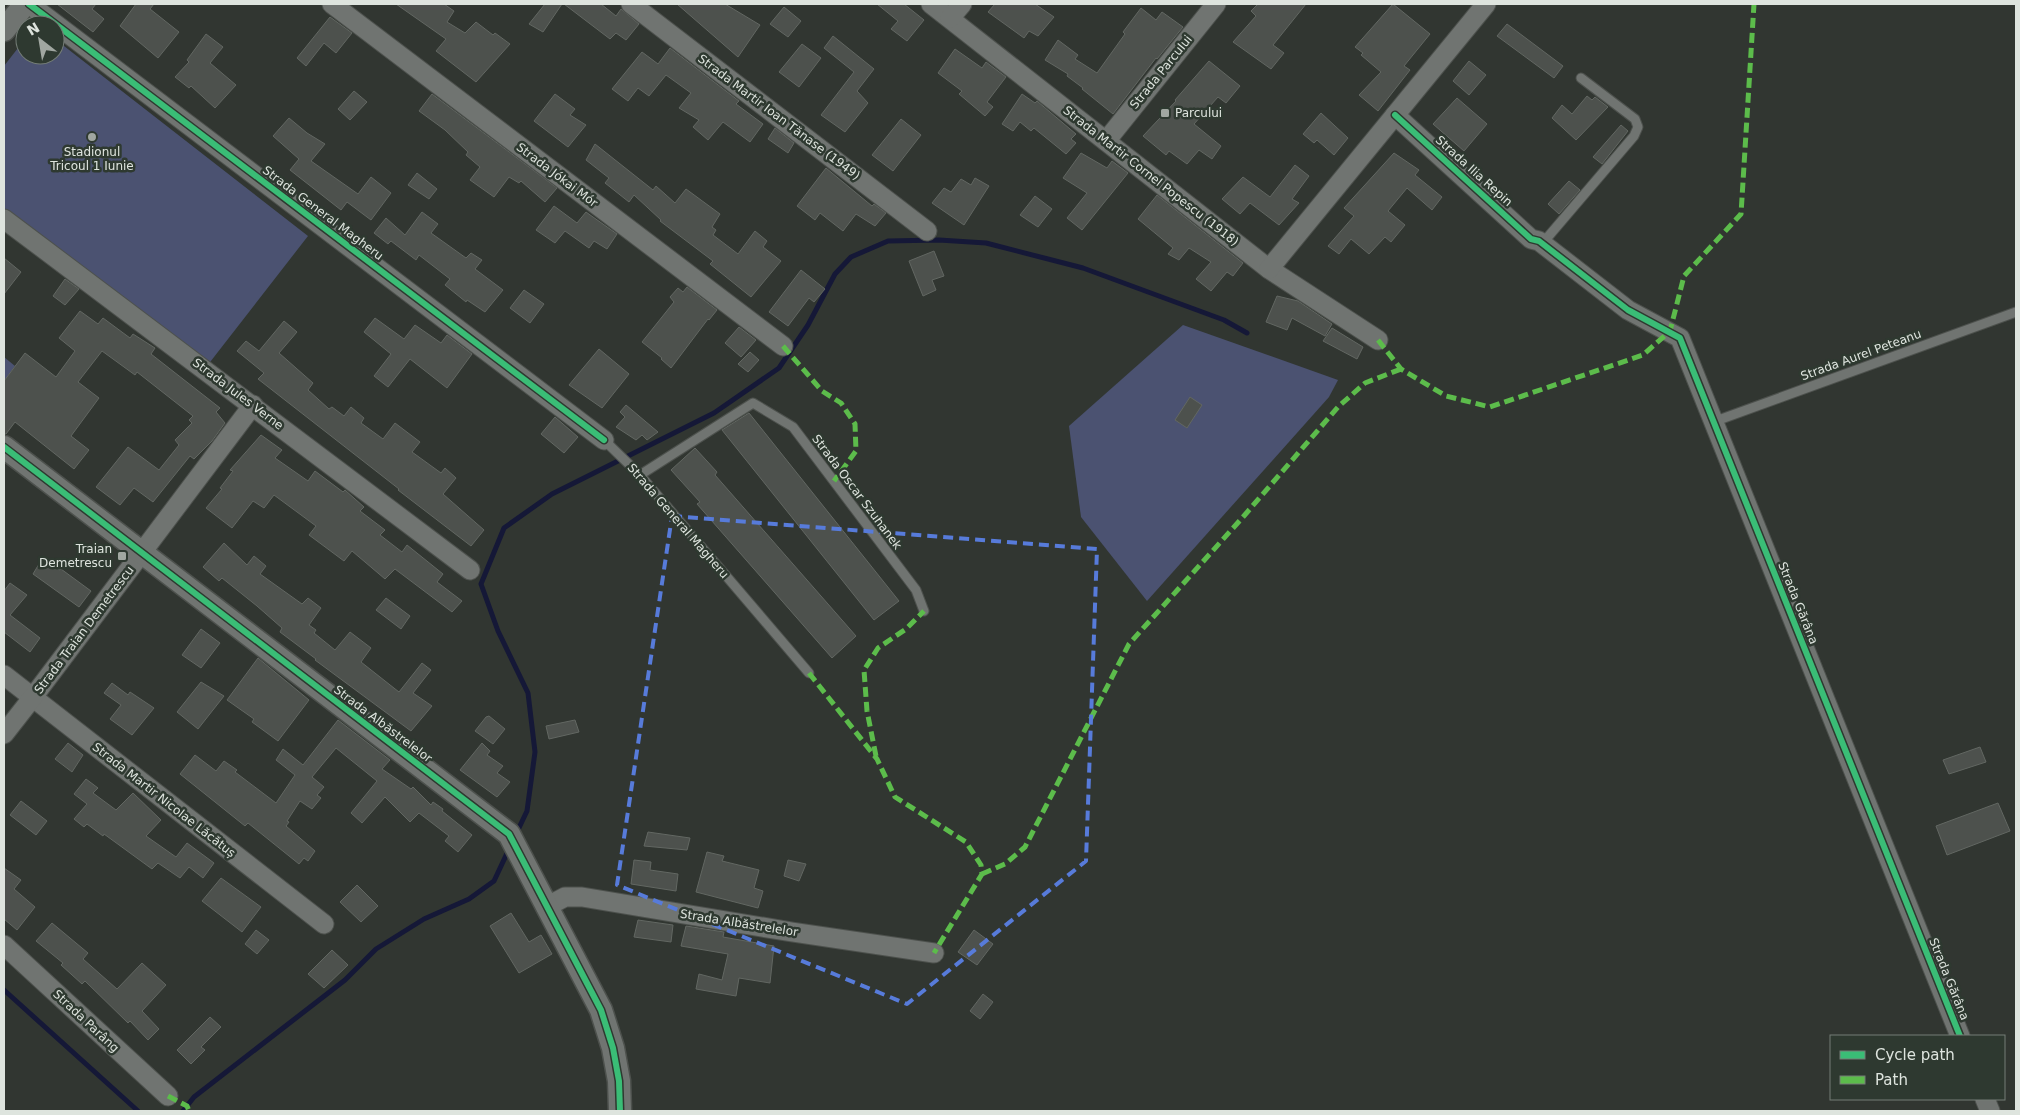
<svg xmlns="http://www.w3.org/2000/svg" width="2020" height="1115" viewBox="0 0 2020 1115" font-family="'DejaVu Sans',sans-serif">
<rect width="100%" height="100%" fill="#313631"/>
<g fill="#4b5271">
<polygon points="25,39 25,55 55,55 55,39 308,236 207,366 4,208 4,66"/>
<polygon points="1183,325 1338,380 1329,397 1147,601 1081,517 1069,426"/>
<polygon points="4,357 15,366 4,381"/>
</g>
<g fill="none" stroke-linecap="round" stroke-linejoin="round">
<g stroke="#151837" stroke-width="5">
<polyline points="517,832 527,811 535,752 528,693 498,631 481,584 504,528 552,494 714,413 779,368 808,325 835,274 851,257 888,241 939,240 986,243 1083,268 1224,320 1247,333"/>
<polyline points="4,990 138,1111"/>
<polyline points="183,1111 194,1097 345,980 376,949 424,919 469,899 494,881 509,849"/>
</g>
</g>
<g fill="#4d514d" stroke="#626762">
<polygon points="57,4 96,4 92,9 104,19 93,32"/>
<polygon points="136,4 154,4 150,9 179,32 158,58 120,26"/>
<polygon points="396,4 444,4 454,11 447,22 465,33 476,22 493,35 495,33 510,44 476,82 436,51 446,39"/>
<polygon points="545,4 562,4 543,32 529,24"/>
<polygon points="564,4 601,4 616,16 621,9 639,24 626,40 616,33 610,39"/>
<polygon points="677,4 725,4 760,25 738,57"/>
<polygon points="877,4 904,4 924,20 907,41 891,29 898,21"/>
<polygon points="995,4 1035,4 1054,17 1038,36 1029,31 1024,38 988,12"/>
<polygon points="1258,4 1306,4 1273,45 1284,53 1271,69 1233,42 1256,16 1251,11"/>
<polygon points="1393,4 1430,34 1404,66 1410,70 1378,111 1359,95 1381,72 1361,55 1363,53 1355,47"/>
<polygon points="784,7 801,21 788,37 770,24"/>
<polygon points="1141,8 1156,20 1162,12 1183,27 1157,59 1156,58 1113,114 1082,89 1083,88 1067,76 1068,74 1045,60 1058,40 1078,55 1075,59 1097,73 1125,34 1123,32"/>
<polygon points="330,17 352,33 336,53 324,43 306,66 297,58"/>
<polygon points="1507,24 1563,66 1554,78 1497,36"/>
<polygon points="206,34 223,47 210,63 236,85 215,108 191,86 189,88 175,77 189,62 187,60"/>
<polygon points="833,36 874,69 857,91 868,103 845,132 821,115 854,72 824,48"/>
<polygon points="802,44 821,58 799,87 779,72"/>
<polygon points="670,48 739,101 736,104 763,124 750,142 723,122 708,140 693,127 699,120 679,108 691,93 666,75 649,96 638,88 628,101 612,89 642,52 658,64"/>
<polygon points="955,49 982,68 986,62 1006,77 987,102 993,107 985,116 959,94 962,91 938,73"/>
<polygon points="1209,61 1240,86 1226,103 1218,97 1194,124 1221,146 1212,159 1199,150 1187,164 1169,151 1166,155 1143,136 1176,101 1175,100"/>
<polygon points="1469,61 1486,75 1469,95 1453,81"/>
<polygon points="354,91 367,102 350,120 338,109"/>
<polygon points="432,94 557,188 545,202 521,181 519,183 509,177 494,197 470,180 480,167 466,155 468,152 445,130 419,111"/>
<polygon points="555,94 575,109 570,115 586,125 568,147 534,121"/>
<polygon points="1022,94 1035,103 1037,101 1076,134 1071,139 1076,143 1066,154 1034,128 1031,131 1020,122 1013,131 1002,124"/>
<polygon points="1587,96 1592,100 1595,97 1608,107 1576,140 1552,118 1562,105 1572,114"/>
<polygon points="1457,98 1487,124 1464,151 1433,124"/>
<polygon points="1321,113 1348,138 1334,155 1317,140 1314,143 1303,134"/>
<polygon points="289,118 307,133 325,144 311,161 358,194 371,177 391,193 371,220 347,202 341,210 290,170 299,159 273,136"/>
<polygon points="901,119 921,135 893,171 872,155"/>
<polygon points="1621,125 1628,131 1602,164 1593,157"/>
<polygon points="775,128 794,143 788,153 768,139"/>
<polygon points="595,144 653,190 656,186 675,203 686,189 720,214 712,227 716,230 713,235 738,254 755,231 767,241 763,247 781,261 751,297 710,264 713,261 660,221 661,220 634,195 629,202 605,183 609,178 586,160"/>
<polygon points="1081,153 1107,168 1112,161 1128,173 1082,230 1067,218 1087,193 1063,178"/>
<polygon points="1394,153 1419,170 1415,175 1442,197 1432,210 1407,188 1388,211 1405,225 1391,242 1385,237 1369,254 1351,239 1339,254 1328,246 1354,216 1344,208"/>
<polygon points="1295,165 1309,176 1292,199 1299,203 1279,225 1250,203 1240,214 1222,199 1243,177 1270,197"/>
<polygon points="826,168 872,206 874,204 886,213 875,226 856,214 843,231 820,213 815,220 797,206"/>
<polygon points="417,173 437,189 429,199 408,185"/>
<polygon points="975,178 989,186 964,225 932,203 944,188 951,192 961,179 971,185"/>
<polygon points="1569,181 1580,190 1559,214 1548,204"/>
<polygon points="1157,195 1243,263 1233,276 1227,272 1211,291 1196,279 1211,262 1189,248 1179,260 1168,254 1173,248 1138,219"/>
<polygon points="1035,196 1052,209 1038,227 1020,215"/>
<polygon points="554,206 577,223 586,212 617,234 607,249 594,241 589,248 565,231 555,243 536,230"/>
<polygon points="422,212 438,224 431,233 466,258 471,253 482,260 475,269 503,290 485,312 467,300 466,302 445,285 450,279 419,255 416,260 391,241 388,244 374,233 386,218 405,235"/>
<polygon points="934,251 944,276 932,280 936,290 923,296 909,261"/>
<polygon points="4,258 21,272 4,294"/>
<polygon points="801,270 825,289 814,302 809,298 788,326 769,312"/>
<polygon points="65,279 79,289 65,305 53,296"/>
<polygon points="687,287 717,310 709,320 708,319 671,368 661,359 662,358 642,342 674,302 670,297 678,288 683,292"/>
<polygon points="524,290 544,304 530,323 510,308"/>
<polygon points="1277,296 1298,301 1332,324 1325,336 1292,318 1287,330 1266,322"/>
<polygon points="80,311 98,324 103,318 130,338 133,334 155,348 151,354 220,408 216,412 225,423 212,441 194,459 190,456 153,502 134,488 120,505 96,487 128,447 159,470 179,445 175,440 192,423 189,420 193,416 137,372 135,375 102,351 78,382 99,398 71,436 89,450 74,469 15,422 6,434 4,434 4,381 25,353 56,377 75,351 59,338"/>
<polygon points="375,318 404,339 415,325 441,343 447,335 472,354 447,388 410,359 388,387 374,376 391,354 364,332"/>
<polygon points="284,321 297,332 279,353 313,383 308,390 329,409 332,407 344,416 351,407 364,418 361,423 383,439 395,423 420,442 412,452 441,473 445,468 456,478 443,494 484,530 471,546 398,490 399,489 258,379 264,373 237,351 246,341 259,351"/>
<polygon points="739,327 756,340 741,357 725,343"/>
<polygon points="1332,328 1363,347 1357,359 1323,341"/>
<polygon points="599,349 629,374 602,408 569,385"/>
<polygon points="750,352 759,360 748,372 738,364"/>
<polygon points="1190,397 1202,405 1187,428 1175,420"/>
<polygon points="626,405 658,432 647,440 642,435 636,440 616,427 625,417 620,412"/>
<polygon points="749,413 899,601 874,620 722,430"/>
<polygon points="555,417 578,437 564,453 541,434"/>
<polygon points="261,435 282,450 275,458 308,481 315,471 343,492 345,490 364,507 360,511 385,530 380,535 402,552 407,545 443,574 437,582 462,601 452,612 395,569 385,579 352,551 344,561 309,535 316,526 274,495 264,508 253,501 232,528 206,508 222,489 220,488 233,471 230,470"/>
<polygon points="695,448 717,472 715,475 856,636 832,658 697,504 700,502 671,470"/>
<polygon points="224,543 247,565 254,556 266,566 260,574 302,604 308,598 321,608 309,625 316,630 314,633 335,650 350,632 371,648 361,662 399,692 422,663 431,670 413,693 432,706 411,731 315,660 316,659 280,632 282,628 257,606 222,578 219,581 203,567"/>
<polygon points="42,559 60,570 61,569 91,591 79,607 33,574"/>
<polygon points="10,583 27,595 10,615 40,638 30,652 4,632 4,591"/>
<polygon points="386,598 410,616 401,629 376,610"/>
<polygon points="201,629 220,643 201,668 182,655"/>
<polygon points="258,658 309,700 278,741 252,722 254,719 227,700"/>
<polygon points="201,682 224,696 198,729 177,712"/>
<polygon points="112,683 128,695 130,692 154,708 132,735 110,719 121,705 104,693"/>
<polygon points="489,716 505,729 493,744 475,731 486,717"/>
<polygon points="338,720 390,760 382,769 411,789 413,787 431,805 433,802 443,809 442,811 472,835 458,852 445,841 449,836 419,813 410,822 385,797 362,823 351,813 377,781 336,748 312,777 324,787 317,795 321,798 312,809 300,801 287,821 289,822 286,826 315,851 308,861 304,858 299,864 248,823 245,826 180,774 195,755 216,771 224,761 237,770 235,772 276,803 295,775 276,760 283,749 303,765"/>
<polygon points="575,720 579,732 549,739 546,726"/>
<polygon points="68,743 83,755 72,772 55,759"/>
<polygon points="482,743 490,751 487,755 503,766 497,773 510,782 497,797 460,770"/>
<polygon points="1980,747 1986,762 1949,774 1943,760"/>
<polygon points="86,779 98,788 93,793 116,810 133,793 161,820 146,836 176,857 187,843 214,863 203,878 189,867 180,878 158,863 152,869 104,834 103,836 87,824 84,827 74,819 87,804 74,794"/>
<polygon points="21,801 47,821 36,835 10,815"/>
<polygon points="1998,803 2010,831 1947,855 1936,826"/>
<polygon points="648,832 690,838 687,850 644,846"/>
<polygon points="707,852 724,856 722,861 759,870 754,888 763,891 758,908 696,892"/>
<polygon points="634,860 651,862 650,870 678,874 676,891 631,884"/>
<polygon points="788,860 806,864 799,881 784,876"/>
<polygon points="4,868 21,880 14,889 35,907 17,930 4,919"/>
<polygon points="221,878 261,907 242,932 202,901"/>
<polygon points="357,885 378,906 361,922 340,902"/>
<polygon points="511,913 529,942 541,935 552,954 519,973 490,926"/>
<polygon points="638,920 673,925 671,942 634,937"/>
<polygon points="52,923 88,953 83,959 117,989 142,963 166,985 142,1011 159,1029 148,1040 130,1021 128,1023 85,981 82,984 61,965 63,963 36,941"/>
<polygon points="686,926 724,932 723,937 774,946 770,983 739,978 736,996 696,989 699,974 722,980 728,954 681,946"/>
<polygon points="256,930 269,940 257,954 245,944"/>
<polygon points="974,930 993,944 977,965 958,952"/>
<polygon points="332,950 348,965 324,988 308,974"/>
<polygon points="983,994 993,1002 980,1019 970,1011"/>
<polygon points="210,1017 221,1027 201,1047 205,1050 191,1064 177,1050"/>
</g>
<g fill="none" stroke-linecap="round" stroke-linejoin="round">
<g stroke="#4d514d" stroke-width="11">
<g id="service">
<polyline points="1539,241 1547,238 1634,136 1638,127 1635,119 1581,78"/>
<polyline points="1713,422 2016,312"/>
<polyline points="604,440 640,475 809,673"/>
<polyline points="640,475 753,403 793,427 916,590 924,611"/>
</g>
</g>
<g stroke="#4d514d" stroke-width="21">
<g id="minor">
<polyline points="29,4 604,440"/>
<polyline points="332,4 783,346"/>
<polyline points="631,4 927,231"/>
<polyline points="931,4 1269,269 1378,340"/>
<polyline points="950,18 962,4"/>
<polyline points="1395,115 1531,239 1539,241 1628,310 1680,338 1960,1036"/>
<polyline points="1106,141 1216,4"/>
<polyline points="4,219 470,570"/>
<polyline points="1269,269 1486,4"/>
<polyline points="4,675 324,924"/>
<polyline points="4,734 33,697 253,405"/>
<polyline points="546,907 565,897 582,897 792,932 934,953"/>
<polyline points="4,945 168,1096"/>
<polyline points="1985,1099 1990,1111"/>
</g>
</g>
<g stroke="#4d514d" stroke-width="25">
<g id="tertiary">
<polyline points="4,30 25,4"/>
<polyline points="4,447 509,834 601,1010 613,1048 619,1081 620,1111"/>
</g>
</g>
<use href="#service" stroke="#707471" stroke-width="9"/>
<use href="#minor" stroke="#707471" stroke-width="19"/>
<use href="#tertiary" stroke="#707471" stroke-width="22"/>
<g stroke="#5cbc4b" stroke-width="5" stroke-dasharray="10 5" stroke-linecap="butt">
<polyline points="1378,340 1401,369 1446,396 1490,407 1643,355 1670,331 1684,276 1741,214 1754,4"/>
<polyline points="783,346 822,391 841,403 855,424 856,451 834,481"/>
<polyline points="809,673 877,759 895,797 966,842 981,865 982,874 934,953"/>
<polyline points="876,756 867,711 864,670 878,648 906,629 924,611"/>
<polyline points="982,874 1005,864 1025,847 1129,644 1243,517 1338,407 1365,383 1401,369"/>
<polyline points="168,1096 187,1106 189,1111"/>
</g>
<g stroke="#2e3930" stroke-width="9">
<g id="cycleway">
<polyline points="29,4 604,440"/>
<polyline points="1395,115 1531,239 1539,241 1628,310 1680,338 1960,1036"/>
<polyline points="4,447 509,834 601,1010 613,1048 619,1081 620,1111"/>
</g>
</g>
<use href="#cycleway" stroke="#3abd76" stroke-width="6"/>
</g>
<path fill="none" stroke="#577bda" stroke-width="4" stroke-dasharray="10 6" stroke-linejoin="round" d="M672,516L1097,549L1086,861L907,1004L617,885Z"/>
<g fill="#a1a7a1" stroke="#2e3930" stroke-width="2">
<rect x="1160" y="108" width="10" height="10" rx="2.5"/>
<circle cx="92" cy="137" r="5"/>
<rect x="117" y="551" width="10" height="10" rx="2.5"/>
</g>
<g text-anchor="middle" stroke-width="5" stroke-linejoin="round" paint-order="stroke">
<g font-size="12" fill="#dee4de" stroke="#2e3930">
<text transform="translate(1161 72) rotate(-51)" y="4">Strada Parcului</text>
<text transform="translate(779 117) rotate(37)" y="4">Strada Martir Ioan Tănase (1949)</text>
<text transform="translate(1474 171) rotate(42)" y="4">Strada Ilia Repin</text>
<text transform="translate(557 175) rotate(37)" y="4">Strada Jókai Mór</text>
<text transform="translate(1151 176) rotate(38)" y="4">Strada Martir Cornel Popescu (1918)</text>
<text transform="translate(323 213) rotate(37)" y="4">Strada General Magheru</text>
<text transform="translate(1861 355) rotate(-20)" y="4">Strada Aurel Peteanu</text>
<text transform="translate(238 394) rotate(37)" y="4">Strada Jules Verne</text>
<text transform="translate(857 492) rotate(53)" y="4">Strada Oscar Szuhanek</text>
<text transform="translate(678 521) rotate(49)" y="4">Strada General Magheru</text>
<text transform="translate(1798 603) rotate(68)" y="4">Strada Gărâna</text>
<text transform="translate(84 630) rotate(-53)" y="4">Strada Traian Demetrescu</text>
<text transform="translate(383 724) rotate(37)" y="4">Strada Albăstrelelor</text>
<text transform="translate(164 800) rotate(38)" y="4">Strada Martir Nicolae Lăcătuș</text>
<text transform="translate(739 923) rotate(9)" y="4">Strada Albăstrelelor</text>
<text transform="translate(1949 979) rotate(68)" y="4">Strada Gărâna</text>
<text transform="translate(86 1021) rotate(43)" y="4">Strada Parâng</text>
</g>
<g font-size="12" fill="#dee4de" stroke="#2e3930" text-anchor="start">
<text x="1175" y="117">Parcului</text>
<text x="92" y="156" text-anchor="middle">Stadionul<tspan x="92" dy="14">Tricoul 1 Iunie</tspan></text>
<text x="112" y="553" text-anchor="end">Traian<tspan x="112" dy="14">Demetrescu</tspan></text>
</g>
</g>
<rect width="2020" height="1115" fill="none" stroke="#dee4de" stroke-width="10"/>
<rect x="1830" y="1035" width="175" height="65" fill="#2e3930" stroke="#747d76"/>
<rect x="1840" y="1051" width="25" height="8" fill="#3abd76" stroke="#747d76"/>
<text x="1875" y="1060" font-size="15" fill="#dee4de">Cycle path</text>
<rect x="1840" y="1076" width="25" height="8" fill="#5cbc4b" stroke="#747d76"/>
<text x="1875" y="1085" font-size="15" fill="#dee4de">Path</text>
<g transform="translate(40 40) rotate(329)"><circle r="24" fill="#2e3930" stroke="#747d76"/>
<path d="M0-4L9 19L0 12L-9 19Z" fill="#a1a7a1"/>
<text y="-8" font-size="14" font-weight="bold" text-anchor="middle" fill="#dee4de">N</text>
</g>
</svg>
